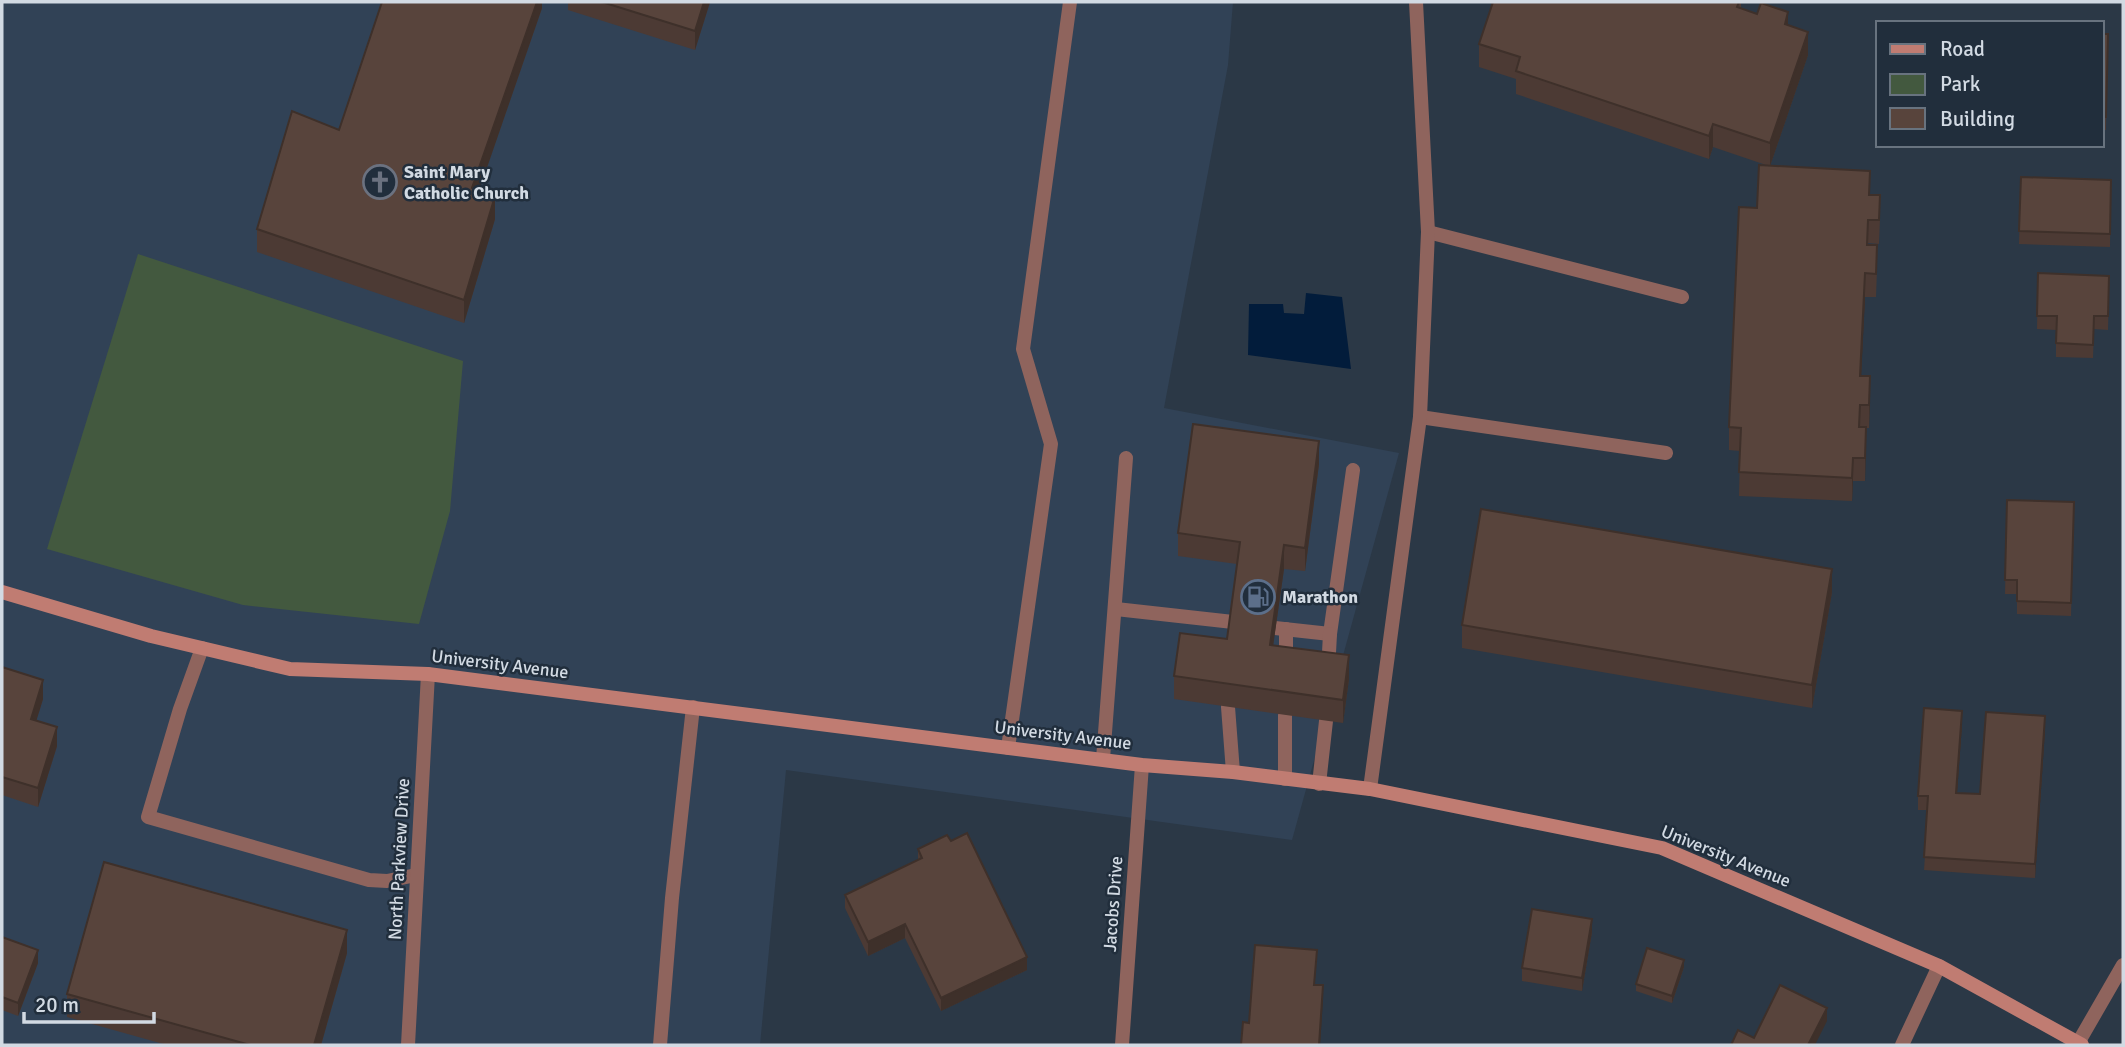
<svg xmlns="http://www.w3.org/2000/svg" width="2125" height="1047" viewBox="0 0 2125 1047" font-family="Signika,sans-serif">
<rect width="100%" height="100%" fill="#2b3846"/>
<polygon fill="#314256" points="2,2 1233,2 1228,65 1164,408 1399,453 1292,840 786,770 760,1045 2,1045"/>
<polygon fill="#43593f" points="138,254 463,361 450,511 419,624 243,605 47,549"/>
<polygon fill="#021c3b" points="1306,293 1342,297 1351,369 1248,355 1249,304 1283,304 1284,313 1304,314"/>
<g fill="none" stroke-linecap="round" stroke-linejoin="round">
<g stroke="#8f645d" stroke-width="14">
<polyline points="1116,609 1233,622"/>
<polyline points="1275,628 1330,634 1353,470"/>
<polyline points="1286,629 1286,666"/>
<polyline points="202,648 180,709 148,817 369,880 387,881 416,875"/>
<polyline points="1328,671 1330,634"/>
<polyline points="1228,707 1233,772"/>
<polyline points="1008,748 1051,444 1023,349 1070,2"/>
<polyline points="1103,759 1126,458"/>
<polyline points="1285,779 1285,715"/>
<polyline points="1319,784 1326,721"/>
<polyline points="660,1045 672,898 693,707"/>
</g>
<g stroke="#8f645d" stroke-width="14">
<polyline points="1428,232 1682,297"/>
<polyline points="1420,417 1666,453"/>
<polyline points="1370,789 1420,417 1428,232 1416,2"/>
<polyline points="2078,1043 2123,965"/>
<polyline points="408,1045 428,674"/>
<polyline points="1122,1045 1142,765"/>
<polyline points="1902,1045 1939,966"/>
</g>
<polyline stroke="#c07c72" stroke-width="14" points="2,592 151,636 290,669 428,674 1142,765 1233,772 1370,789 1662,848 1939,966 2082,1045"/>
</g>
<g fill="#4c3a34">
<polygon points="542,2 542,8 479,190 495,219 464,323 257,252 257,229 339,130"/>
<polygon points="568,2 710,2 695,50 568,10"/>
<polygon points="1706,2 1741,2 1741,9 1788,26 1808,55 1770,166 1870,195 1880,219 1879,244 1868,243 1877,269 1876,297 1865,297 1861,376 1870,400 1869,428 1866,428 1865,481 1853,481 1852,501 1739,496 1740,451 1729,450 1729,427 1757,208 1769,166 1713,147 1709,159 1516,94 1516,79 1479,67 1479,44"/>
<polygon points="2102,34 2108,34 2106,130 2102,130"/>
<polygon points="2021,177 2111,180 2110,247 2019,244"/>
<polygon points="2038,273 2109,289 2108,330 2094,329 2093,358 2056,357 2056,330 2037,329"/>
<polygon points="1319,464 1305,571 1284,569 1273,645 1349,679 1343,723 1174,699 1174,676 1227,639 1237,564 1178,556 1178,533"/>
<polygon points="2007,500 2074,502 2071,616 2017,614 2017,594 2005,594"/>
<polygon points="1832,592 1812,708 1462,648 1462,625"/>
<polygon points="2,667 43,699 36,721 57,746 38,807 2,795"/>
<polygon points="1962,724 1957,793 1980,794 2045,729 2035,878 1924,870 1928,810 1918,810 1918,796"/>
<polygon points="918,849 1027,970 941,1011 905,938 868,956 845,908 845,895 918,860"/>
<polygon points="1592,932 1582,991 1522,981 1522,968"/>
<polygon points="2,937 38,963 18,1016 2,1010"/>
<polygon points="347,953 321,1045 167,1045 67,1017 67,994"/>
<polygon points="1684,967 1672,1003 1636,991 1636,984"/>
</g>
<g fill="#3e302a">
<polygon points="537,2 542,2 542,8 472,211 472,188"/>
<polygon points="704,2 710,2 695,50 695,31"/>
<polygon points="1788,12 1788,35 1785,24"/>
<polygon points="1808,32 1808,55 1770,166 1770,143"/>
<polygon points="1713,124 1713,147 1709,159 1709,136"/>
<polygon points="495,196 495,219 464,323 464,300"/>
<polygon points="1865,273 1865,297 1860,399 1860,376"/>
<polygon points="1870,376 1870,400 1869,428 1869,405"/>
<polygon points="1866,427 1866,450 1865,481 1865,458"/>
<polygon points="1319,441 1319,464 1305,571 1305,548"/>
<polygon points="1853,458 1853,481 1852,501 1852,478"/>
<polygon points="1284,545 1284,569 1270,668 1270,645"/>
<polygon points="1832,569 1832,592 1812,708 1812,685"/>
<polygon points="1349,655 1349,679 1343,723 1343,700"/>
<polygon points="43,680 43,699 31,738 31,719"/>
<polygon points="1962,711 1962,724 1956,806 1956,793"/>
<polygon points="2045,716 2045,729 2035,878 2035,864"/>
<polygon points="57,727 57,746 38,807 38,788"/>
<polygon points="1592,919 1592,932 1582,991 1582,978"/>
<polygon points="905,924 905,938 868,956 868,942"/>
<polygon points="347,930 347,953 321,1045 314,1045"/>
<polygon points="38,950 38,963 18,1016 18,1003"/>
<polygon points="1027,957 1027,970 941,1011 941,998"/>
<polygon points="1684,960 1684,967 1672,1003 1672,996"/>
<polygon points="1323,985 1323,999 1320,1045 1319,1045"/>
<polygon points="1827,1008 1827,1021 1815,1045 1808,1045"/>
</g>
<g fill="#58443c" stroke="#3e302a" stroke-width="2">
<polygon points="382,2 537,2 472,188 495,196 464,300 257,229 292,111 339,130"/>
<polygon points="602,2 704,2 695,31"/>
<polygon points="1493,2 1739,2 1737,7 1757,14 1761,3 1788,12 1785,24 1808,32 1770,143 1713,124 1709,136 1516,71 1520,57 1479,44"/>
<polygon points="2031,22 2072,23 2031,23"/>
<polygon points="2102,34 2108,34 2106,117 2102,117"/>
<polygon points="1759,165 1870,171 1869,195 1880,195 1879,220 1868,220 1867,245 1877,245 1876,274 1865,273 1860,376 1870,376 1869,405 1860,405 1859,427 1866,427 1865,458 1853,458 1852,478 1739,472 1741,428 1729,427 1739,207 1757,208"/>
<polygon points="2021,177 2111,180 2110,234 2019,231"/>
<polygon points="2038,273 2109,276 2108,316 2094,316 2093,345 2056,343 2057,316 2037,316"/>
<polygon points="1193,424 1319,441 1305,548 1284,545 1270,645 1349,655 1343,700 1174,676 1180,633 1227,639 1240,542 1178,533"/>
<polygon points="2007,500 2074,502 2071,603 2017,601 2017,580 2005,580"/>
<polygon points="1481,509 1832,569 1812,685 1462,625"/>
<polygon points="2,667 43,680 31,719 57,727 38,788 2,777"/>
<polygon points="1924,708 1962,711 1956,793 1980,794 1986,712 2045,716 2035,864 1924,857 1928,796 1918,796"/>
<polygon points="967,833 1027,957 941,998 905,924 868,942 845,895 922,858 918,849 947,835 951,841"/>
<polygon points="104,862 347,930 314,1045 250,1045 67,994"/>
<polygon points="1532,909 1592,919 1582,978 1522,968"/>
<polygon points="2,937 38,950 18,1003 2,997"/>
<polygon points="1255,945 1317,950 1314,985 1323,985 1319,1045 1241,1045 1243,1022 1249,1023"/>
<polygon points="1647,948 1684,960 1672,996 1636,984"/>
<polygon points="1780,985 1827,1008 1808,1045 1731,1045 1738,1030 1754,1038"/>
</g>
<defs>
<g id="church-ring" transform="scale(1.75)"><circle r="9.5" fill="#212e3c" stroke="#6b7280" stroke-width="1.5"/><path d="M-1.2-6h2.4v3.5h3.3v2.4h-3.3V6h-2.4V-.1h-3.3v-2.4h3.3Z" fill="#6b7280"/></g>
<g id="fuel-ring" transform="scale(1.75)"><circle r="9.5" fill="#212e3c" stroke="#5c6f8a" stroke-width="1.5"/><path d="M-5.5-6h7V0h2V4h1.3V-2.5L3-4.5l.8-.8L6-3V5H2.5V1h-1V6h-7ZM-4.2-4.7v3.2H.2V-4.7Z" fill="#5c6f8a"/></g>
</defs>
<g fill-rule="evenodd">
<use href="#church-ring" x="380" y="182"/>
<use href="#fuel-ring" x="1258" y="597"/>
</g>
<g text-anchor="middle" stroke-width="5" stroke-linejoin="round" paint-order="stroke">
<g font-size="18" font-weight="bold" fill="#d2dae3" stroke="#212e3c" text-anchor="start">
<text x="404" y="178">Saint Mary<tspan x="404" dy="21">Catholic Church</tspan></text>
<text x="1282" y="603">Marathon</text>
</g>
<g font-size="18" fill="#d2dae3" stroke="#212e3c">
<text transform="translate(500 664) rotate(7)" y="6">University Avenue</text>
<text transform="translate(1063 735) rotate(7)" y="6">University Avenue</text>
<text transform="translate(1726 856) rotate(22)" y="6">University Avenue</text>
<text transform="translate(399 859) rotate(-87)" y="6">North Parkview Drive</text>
<text transform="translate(1113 904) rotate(-86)" y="6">Jacobs Drive</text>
</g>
</g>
<rect width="2125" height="1047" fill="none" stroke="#d2dae3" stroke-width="7"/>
<rect x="1876" y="21" width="228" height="126" fill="#212e3c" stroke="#68737f" stroke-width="2"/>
<rect x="1890" y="44" width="35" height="10" fill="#c07c72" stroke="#68737f" stroke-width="2"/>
<text x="1940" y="56" font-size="21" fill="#d2dae3">Road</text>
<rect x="1890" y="74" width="35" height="21" fill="#43593f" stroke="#68737f" stroke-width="2"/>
<text x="1940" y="91" font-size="21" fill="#d2dae3">Park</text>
<rect x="1890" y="108" width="35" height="21" fill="#58443c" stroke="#68737f" stroke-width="2"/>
<text x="1940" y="126" font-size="21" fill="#d2dae3">Building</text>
<path d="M24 1012v10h130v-10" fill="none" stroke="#d2dae3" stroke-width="3.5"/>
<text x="35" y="1012" font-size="21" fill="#d2dae3" stroke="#212e3c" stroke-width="5" paint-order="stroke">20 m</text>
</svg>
